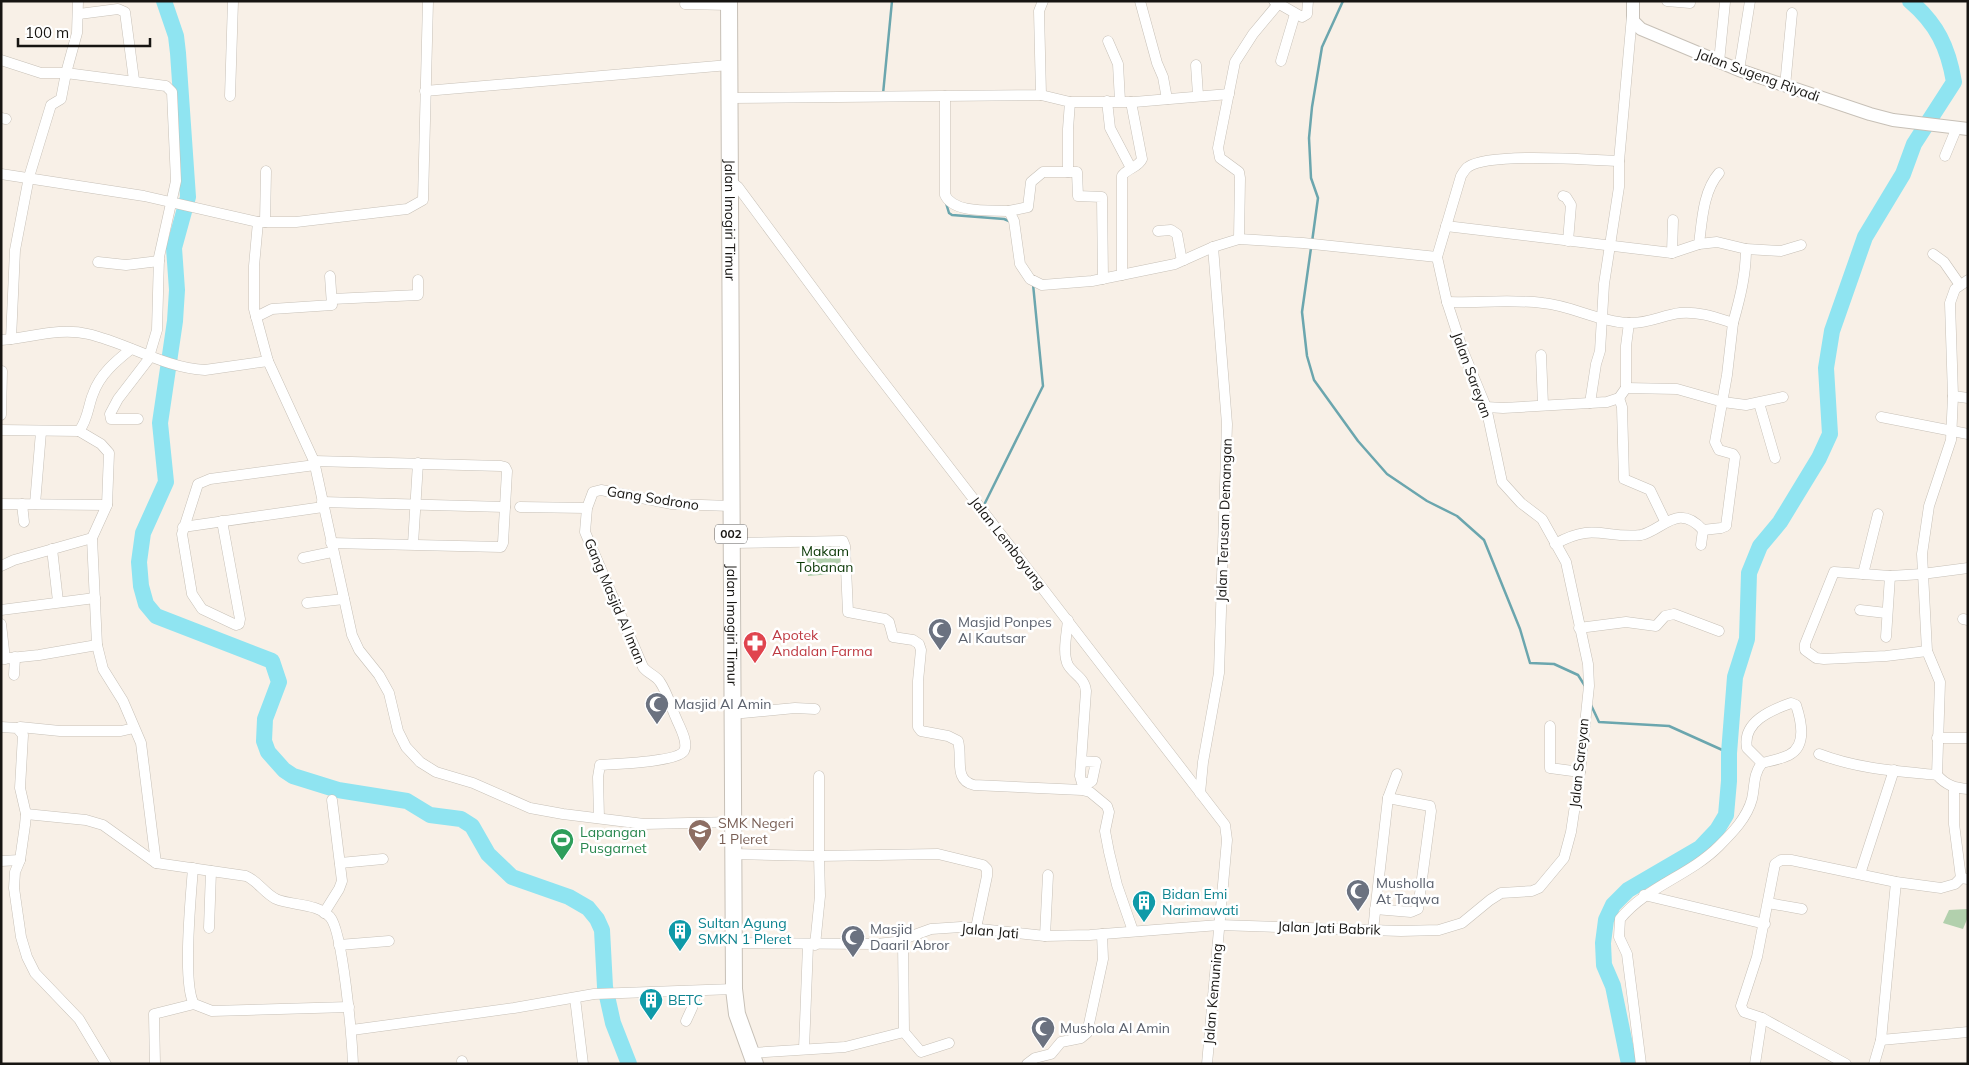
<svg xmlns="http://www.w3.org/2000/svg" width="1969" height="1065" viewBox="0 0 1969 1065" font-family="Mulish,sans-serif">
<rect width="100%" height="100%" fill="#f8f0e7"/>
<g fill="#b2d0ad">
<polygon points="841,542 844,573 808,576 806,543"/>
<polygon points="1968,909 1968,917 1963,929 1943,923 1949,910"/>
</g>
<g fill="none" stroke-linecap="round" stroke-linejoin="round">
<g stroke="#6ba6ae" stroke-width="2.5">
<polyline points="883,94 892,1"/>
<polyline points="946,203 949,213 952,215 1004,219 1009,221"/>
<polyline points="1312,242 1318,198 1311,178 1309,138 1312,107 1322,47 1343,1"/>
<polyline points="1311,248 1302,312 1307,356 1314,380 1358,441 1387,474 1427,501 1457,516 1484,540 1520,629 1530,663 1554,664 1578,675 1585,686"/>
<polyline points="985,503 1043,386 1033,284"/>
<polyline points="1591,705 1599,722 1669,726 1729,753"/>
</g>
<g stroke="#8fe4f1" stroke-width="16">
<polyline points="164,1 176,36 178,53 188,197 174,248 177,290 175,321 160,423 166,482 143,533 139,562 141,586 146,604 156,616 272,661 279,682 265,719 264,741 268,752 284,770 293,776 338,790 407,801 430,815 461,819 472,826 488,854 512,877 569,897 588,908 597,919 602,930 605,987 613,1023 629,1064"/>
<path d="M1629,1064L1613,986L1604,965L1603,943L1606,920L1613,905L1628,890L1700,848L1717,830L1726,815L1729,781V753L1735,677L1747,639L1749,573L1760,546L1780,522L1819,458L1830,434L1826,368L1832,331L1865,237L1903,174L1914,144L1954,82C1948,47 1937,24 1910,1"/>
</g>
<g stroke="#c7c0b7" stroke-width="11">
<g id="minor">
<polyline points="1140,1 1157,63 1163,77 1167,99"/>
<polyline points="1274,1 1302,17 1307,14 1308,1"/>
<polyline points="1667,1 1690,3"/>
<polyline points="685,4 729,5"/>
<polyline points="79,14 118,9 125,12 134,80"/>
<polyline points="1108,41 1118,64 1120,101"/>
<polyline points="1,60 41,73 66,73 77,33 78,1"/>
<polyline points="1281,61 1295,14"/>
<polyline points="1719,62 1725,2"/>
<polyline points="1196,65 1198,95"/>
<polyline points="1739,70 1750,1"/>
<polyline points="1785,86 1792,13"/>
<polyline points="425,91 729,65"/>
<polyline points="230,96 233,1"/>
<path d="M945,96V195C954,214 991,210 1009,211L1014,221L1020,264L1030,279L1042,285L1092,281L1175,264L1213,247L1239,239L1303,243L1437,257"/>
<polyline points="730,98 1041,95 1039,11 1043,1"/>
<polyline points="1107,101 1110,128 1131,168"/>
<polyline points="1070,102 1134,102 1229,94"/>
<polyline points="1,118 6,119"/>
<polyline points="1945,156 1957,127"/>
<polyline points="1068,172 1077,172 1078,196 1102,197 1103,279"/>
<polyline points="1,174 144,196 258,222 296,222 407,209 423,200 428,1"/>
<polyline points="730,181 738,187 861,353 1225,825 1227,840 1207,1064"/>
<polyline points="1563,196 1566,197 1571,205 1568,241"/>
<polyline points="1009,211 1028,207 1031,182 1043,172 1068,172 1068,129 1070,102 1041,95"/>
<polyline points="258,222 254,266 254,309 268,361 314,461 352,635 359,650 379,675 389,693 398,731 406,747 420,762 436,772 473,783 530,808 563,814 644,824 733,822"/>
<polyline points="265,222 266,171"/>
<path d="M1446,226L1672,253L1699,244C1702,221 1703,191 1719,173"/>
<polyline points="1158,231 1171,230 1177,234 1181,256 1184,260"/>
<polyline points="1239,239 1240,178 1239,172 1220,158 1218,148 1235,62 1253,34 1278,4"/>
<path d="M1699,244L1717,242L1746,249C1746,275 1740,298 1733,323"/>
<polyline points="1746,249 1781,251 1801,245"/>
<polyline points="1672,253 1673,220"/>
<polyline points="1933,254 1944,262 1960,285"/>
<polyline points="98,262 126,265 159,261"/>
<path d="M1122,275V176C1127,168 1138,168 1142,159L1131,102"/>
<polyline points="332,299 418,295 418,280"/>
<path d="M1447,302C1479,303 1511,299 1543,303C1573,306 1596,321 1628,323C1647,324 1663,315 1680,313C1698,311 1717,318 1733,323L1727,375L1715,442L1719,450L1733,454L1735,457L1726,526L1721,528L1703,530C1678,502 1663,530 1641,535C1604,539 1594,522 1555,544"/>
<polyline points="256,317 272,309 332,305 330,276"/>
<polyline points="11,339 15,250 29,177 51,105 61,99 66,73 166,86 172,92 176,181 159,257 157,330 148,360 118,399 110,414 111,419 138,419"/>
<path d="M1,340C30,338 59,327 88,334C128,343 164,368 205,370L268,361"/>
<polyline points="1541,355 1543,405"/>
<polyline points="1626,388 1626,346 1629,323"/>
<polyline points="1953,396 1968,398"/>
<polyline points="1619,398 1622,407 1624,479 1650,490 1665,521"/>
<polyline points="1590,403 1596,364 1600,351 1604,284 1619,187 1619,161"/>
<polyline points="1759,403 1775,458"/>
<polyline points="1486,407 1503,408 1607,402 1619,398 1626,388 1677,389 1723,402 1746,405 1783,397"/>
<polyline points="1,415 2,371"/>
<polyline points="1881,417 1968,434"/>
<path d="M1,430L79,431C88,420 88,406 93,394C100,374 116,361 131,349"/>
<polyline points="79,431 101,444 109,453 107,505 92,538 97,645 103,669 123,701 141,743 156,863"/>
<polyline points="314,461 501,466 505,467 507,471 503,543 501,547 331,543"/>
<polyline points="322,502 505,507"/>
<polyline points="1,504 107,505"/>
<polyline points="22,504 24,522"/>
<polyline points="35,504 41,432"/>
<polyline points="520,507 587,508"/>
<polyline points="1878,514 1863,574 1890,576 1922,574 1968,568"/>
<polyline points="222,521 240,619 239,624 236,625 202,609 192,594 182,534 198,484 210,479 315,465"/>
<polyline points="183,527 323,507"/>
<path d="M731,543L843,541L845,546L848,612L885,619L889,622L893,637L913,640L919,644L921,650L918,681V727L921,731L948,736L958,741C963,758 953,780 974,785L1082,790L1090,792L1107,806L1109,812L1105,831L1109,852L1117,885L1133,931"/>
<polyline points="413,544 418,463"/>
<polyline points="1701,545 1703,530"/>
<polyline points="52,549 58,601"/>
<polyline points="303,558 332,552"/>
<polyline points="1,566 14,560 92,538"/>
<polyline points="1863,574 1834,572 1805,644 1805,650 1816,658 1824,659 1886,656 1927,651"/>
<polyline points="307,603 344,599"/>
<polyline points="1,610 95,598"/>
<polyline points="1860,610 1886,613"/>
<polyline points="1963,619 1968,620"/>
<path d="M1068,620C1067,633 1062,653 1068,665C1074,675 1085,678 1086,691L1080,776L1082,783H1089L1092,781L1096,762L1081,761"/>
<polyline points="1,624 5,659"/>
<polyline points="1579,628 1626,622 1656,626 1665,616 1674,614 1719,631"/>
<polyline points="1886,637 1890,576"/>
<polyline points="1,659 39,655 97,645"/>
<polyline points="14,675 15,657"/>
<path d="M1791,703L1796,705C1801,720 1807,746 1789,755C1781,759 1770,761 1762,763L1747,748C1742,722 1771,710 1791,703Z"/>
<polyline points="732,714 795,708 815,709"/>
<polyline points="1550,726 1550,768 1580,772"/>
<polyline points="1,727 17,728 23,735 20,788 26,814 25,825 20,860 15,872 14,888 21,937 27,957 35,973 79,1019 106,1064"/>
<polyline points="20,730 20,727 60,731 121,731 134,728"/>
<polyline points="1937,738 1968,738"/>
<path d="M1819,754C1858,769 1896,771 1937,775C1946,785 1954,788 1968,789"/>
<polyline points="1937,775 1940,682 1927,651 1922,554 1929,506 1951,440 1953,396 1950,303 1955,289 1968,280"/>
<polyline points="819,776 819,856 938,854 983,865 987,869 987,876 976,928"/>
<polyline points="1954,788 1954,824 1961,878"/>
<polyline points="1200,793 1203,762 1219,673 1227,424 1213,247"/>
<path d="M26,814L86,820L103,825L156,863L246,876C258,881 264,893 276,899C293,906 317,903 330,917C343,931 352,1040 353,1064"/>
<path d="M599,818L598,777L600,765C614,764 677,762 684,751C689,742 679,726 676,718C671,707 667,692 660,682C656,675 648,674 643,667L585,532L587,508L593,492L601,490L672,504L731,506"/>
<polyline points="733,854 819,856 820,896 815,945"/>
<polyline points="1,861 20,860"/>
<polyline points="340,863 383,859"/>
<path d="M193,868C191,895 182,984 194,1004L212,1011L349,1007"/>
<polyline points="1860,874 1894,770"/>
<polyline points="1644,895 1765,924"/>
<polyline points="1768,903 1802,909"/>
<polyline points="1375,909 1411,912 1418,909 1431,811 1430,806 1388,798"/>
<polyline points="324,913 339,889 342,881 332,800"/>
<polyline points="209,928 211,871"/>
<polyline points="1373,930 1388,798 1397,774"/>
<polyline points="1045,936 1048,875"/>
<polyline points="903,939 904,1032 921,1052 949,1043"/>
<path d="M734,943L877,944L895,942L931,929L961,927L1045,936L1090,935L1219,925L1401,931L1439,930L1462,923L1490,900L1501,893L1532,891L1539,888L1564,858L1571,832L1580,772L1589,686L1588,664L1566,562L1542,519L1521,503L1502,482L1486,407L1463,351L1447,302L1437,257L1461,176C1463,173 1465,169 1468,167C1489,152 1590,160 1619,161L1632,16"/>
<polyline points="339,945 389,941"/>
<polyline points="575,998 583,1064"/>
<polyline points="686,1021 692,1008 696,991"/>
<polyline points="352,1030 514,1008 594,994 734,989"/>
<polyline points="1881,1040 1968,1032"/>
<polyline points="804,1049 808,945"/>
<polyline points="751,1053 845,1047 904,1032"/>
<polyline points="462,1061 463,1064"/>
<polyline points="155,1064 154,1014 194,1004"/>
<polyline points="1027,1064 1035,1058 1051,1054 1061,1042 1081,1038 1087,1033 1103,959 1102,934"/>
<path d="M1641,1064L1627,954L1619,937L1620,919C1647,886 1689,876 1719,846C1732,833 1747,818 1752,799C1755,786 1753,774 1762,763"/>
<polyline points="1755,1064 1762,1018"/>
<polyline points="1846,1064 1762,1018 1744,1012 1741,1006 1757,957 1775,864 1781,860 1791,860 1896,882 1941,888 1955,884 1961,878 1968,879"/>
<polyline points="1874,1064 1881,1040 1896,882"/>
</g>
</g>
<g stroke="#c7c0b7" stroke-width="14">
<polyline id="tertiary" points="1633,1 1633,21 1641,29 1739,70 1870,114 1893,120 1968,129"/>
</g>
<g stroke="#c7c0b7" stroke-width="18">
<g id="primary">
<path id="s1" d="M729,1L734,989L737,1014L755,1064"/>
</g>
</g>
<use href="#minor" stroke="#fff" stroke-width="10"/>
<use href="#tertiary" stroke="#fff" stroke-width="12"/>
<use href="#primary" stroke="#fff" stroke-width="16"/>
</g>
<defs>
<g id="mosque-pin" transform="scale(1.25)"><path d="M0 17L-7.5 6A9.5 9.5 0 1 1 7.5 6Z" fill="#6b7280" stroke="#fff"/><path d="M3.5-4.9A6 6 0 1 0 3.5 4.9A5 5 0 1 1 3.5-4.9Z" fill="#fff"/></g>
<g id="pharmacy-pin" transform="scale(1.25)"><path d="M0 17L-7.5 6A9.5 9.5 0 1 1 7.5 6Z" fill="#e0444e" stroke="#fff"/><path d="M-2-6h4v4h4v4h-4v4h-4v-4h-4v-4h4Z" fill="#fff"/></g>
<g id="school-pin" transform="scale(1.25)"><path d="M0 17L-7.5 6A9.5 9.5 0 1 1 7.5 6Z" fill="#8d6e63" stroke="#fff"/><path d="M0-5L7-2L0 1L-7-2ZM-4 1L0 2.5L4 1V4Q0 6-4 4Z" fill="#fff"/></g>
<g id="stadium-pin" transform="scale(1.25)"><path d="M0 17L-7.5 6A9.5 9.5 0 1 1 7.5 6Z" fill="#2e9e5b" stroke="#fff"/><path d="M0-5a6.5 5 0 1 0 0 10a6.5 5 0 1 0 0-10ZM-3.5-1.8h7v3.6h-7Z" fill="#fff"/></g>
<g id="building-pin" transform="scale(1.25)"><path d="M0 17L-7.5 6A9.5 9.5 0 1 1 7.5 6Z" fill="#0f9aa8" stroke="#fff"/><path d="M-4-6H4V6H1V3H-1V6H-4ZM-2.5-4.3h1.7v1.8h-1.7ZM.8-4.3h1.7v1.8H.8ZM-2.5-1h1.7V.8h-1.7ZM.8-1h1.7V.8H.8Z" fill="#fff"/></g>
</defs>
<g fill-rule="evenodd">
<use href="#mosque-pin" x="940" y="630"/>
<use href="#pharmacy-pin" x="755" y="643"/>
<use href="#mosque-pin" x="657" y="704"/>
<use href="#school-pin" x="700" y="831"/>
<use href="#stadium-pin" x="562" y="840"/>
<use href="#mosque-pin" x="1358" y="891"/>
<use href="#building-pin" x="1144" y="902"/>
<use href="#building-pin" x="680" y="931"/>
<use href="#mosque-pin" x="853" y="937"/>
<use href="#building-pin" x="651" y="1000"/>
<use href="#mosque-pin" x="1043" y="1028"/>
</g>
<g text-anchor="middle" stroke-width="5" stroke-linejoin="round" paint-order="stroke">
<rect fill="#fff" stroke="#5d5b59" stroke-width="1" x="715" y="524.5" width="32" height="19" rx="4"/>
<g font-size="12" font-weight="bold" fill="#171512">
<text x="731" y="538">002</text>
</g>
<g font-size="14" fill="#171512" stroke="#fff">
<text transform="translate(1758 75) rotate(20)" y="5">Jalan Sugeng Riyadi</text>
<text dy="5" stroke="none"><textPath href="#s1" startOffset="219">Jalan Imogiri Timur</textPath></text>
<text transform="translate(1472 375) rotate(70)" y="5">Jalan Sareyan</text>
<text transform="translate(653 498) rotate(9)" y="5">Gang Sodrono</text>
<text transform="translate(1224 520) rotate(-88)" y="5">Jalan Terusan Demangan</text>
<text transform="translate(1008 543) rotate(52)" y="5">Jalan Lembayung</text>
<text transform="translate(615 601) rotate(67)" y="5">Gang Masjid Al Iman</text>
<text dy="5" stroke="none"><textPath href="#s1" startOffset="624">Jalan Imogiri Timur</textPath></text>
<text transform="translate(1579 763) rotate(-84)" y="5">Jalan Sareyan</text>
<text transform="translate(1329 928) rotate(2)" y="5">Jalan Jati Babrik</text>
<text transform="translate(990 931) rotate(5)" y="5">Jalan Jati</text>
<text transform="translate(1213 994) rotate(-85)" y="5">Jalan Kemuning</text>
</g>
<g font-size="14" fill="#093704" stroke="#fff">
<text x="825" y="556">Makam<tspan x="825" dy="16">Tobanan</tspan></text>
</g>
<g font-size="14" fill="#5b616d" stroke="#fff" text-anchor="start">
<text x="958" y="627">Masjid Ponpes<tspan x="958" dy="16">Al Kautsar</tspan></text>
<text x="674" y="709">Masjid Al Amin</text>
<text x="1376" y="888">Musholla<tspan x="1376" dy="16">At Taqwa</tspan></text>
<text x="870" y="934">Masjid<tspan x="870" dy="16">Daaril Abror</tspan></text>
<text x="1060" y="1033">Mushola Al Amin</text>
</g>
<g font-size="14" fill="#be3a42" stroke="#fff" text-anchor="start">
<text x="772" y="640">Apotek<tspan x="772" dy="16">Andalan Farma</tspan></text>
</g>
<g font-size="14" fill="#785e54" stroke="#fff" text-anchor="start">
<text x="718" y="828">SMK Negeri<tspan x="718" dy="16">1 Pleret</tspan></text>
</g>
<g font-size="14" fill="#27864d" stroke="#fff" text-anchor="start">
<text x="580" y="837">Lapangan<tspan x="580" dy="16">Pusgarnet</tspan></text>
</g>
<g font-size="14" fill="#0d838f" stroke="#fff" text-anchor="start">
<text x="1162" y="899">Bidan Emi<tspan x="1162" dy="16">Narimawati</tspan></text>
<text x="698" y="928">Sultan Agung<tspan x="698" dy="16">SMKN 1 Pleret</tspan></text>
<text x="668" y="1005">BETC</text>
</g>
</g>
<rect width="1969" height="1065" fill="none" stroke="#171512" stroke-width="5"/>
<path d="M18 38v8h132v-8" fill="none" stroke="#171512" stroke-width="2.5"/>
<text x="25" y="38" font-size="15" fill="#171512" stroke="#ffffff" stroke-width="4" paint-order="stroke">100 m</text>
</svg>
